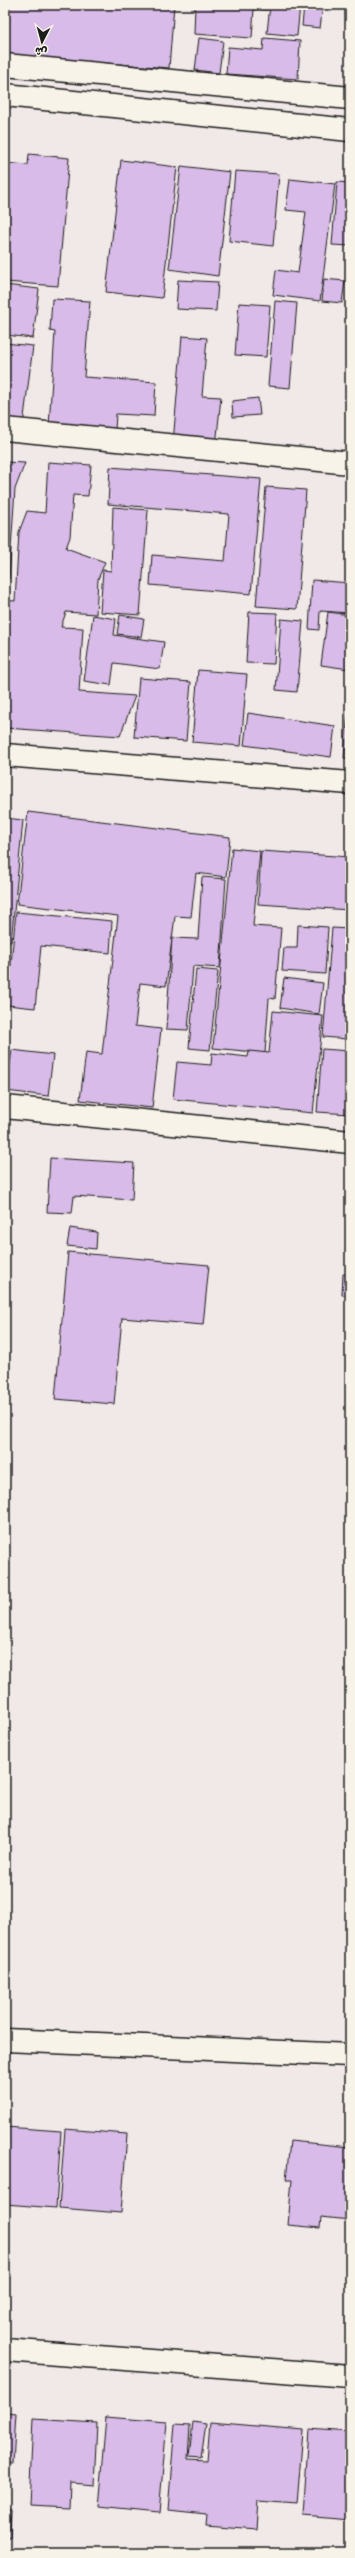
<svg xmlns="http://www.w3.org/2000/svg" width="355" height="2558" viewBox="0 0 355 2558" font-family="Kalam,'Playpen Sans Arabic',sans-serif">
<rect width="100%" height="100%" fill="#f1e8e8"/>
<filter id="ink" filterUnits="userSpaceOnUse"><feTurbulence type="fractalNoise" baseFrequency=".025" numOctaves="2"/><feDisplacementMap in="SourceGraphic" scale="8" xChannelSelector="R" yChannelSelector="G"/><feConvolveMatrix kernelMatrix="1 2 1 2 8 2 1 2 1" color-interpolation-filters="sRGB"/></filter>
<g filter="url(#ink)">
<g fill="#d8bbe8" stroke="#1c1c1c">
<polygon points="5,5 174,5 169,68 5,55"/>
<polygon points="195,5 267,5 267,10 254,9 252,38 194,34"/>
<polygon points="270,5 300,5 297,36 267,33"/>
<polygon points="304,5 323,5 320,28 302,26"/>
<polygon points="199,38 223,41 219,73 195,70"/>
<polygon points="264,38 300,41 298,79 226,74 228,47 263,50"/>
<polygon points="29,154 69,158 58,286 5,282 5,163 28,165"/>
<polygon points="121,160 177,167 162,298 106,292"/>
<polygon points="181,166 230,172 218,276 169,269"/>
<polygon points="235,171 279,174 273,246 229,241"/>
<polygon points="290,179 335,184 320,301 273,295 276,270 298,273 306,212 286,210"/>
<polygon points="337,182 350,183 350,246 332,245"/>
<polygon points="324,279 345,281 342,303 322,301"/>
<polygon points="178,280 218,282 216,311 176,309"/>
<polygon points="5,285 39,289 33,338 5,335"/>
<polygon points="52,299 90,301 84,377 156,382 154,416 116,414 115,430 49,426 55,332 50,331"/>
<polygon points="275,301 297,303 290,388 268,386"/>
<polygon points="239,303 270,305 266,357 235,355"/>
<polygon points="182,336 207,338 202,396 221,397 216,446 173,443"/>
<polygon points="5,343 33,346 23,425 5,423"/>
<rect x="346" y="354" width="4" height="18"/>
<polygon points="258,398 260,415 233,417 232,401"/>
<polygon points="5,462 25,463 15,489 9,579 5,579"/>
<polygon points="48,462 91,465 88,496 73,495 70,537 66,548 105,562 98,579 96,614 66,612 61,627 83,628 79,692 135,696 120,736 5,728 5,600 15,601 19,532 27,511 45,513"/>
<polygon points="110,467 261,479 251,594 150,585 152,555 225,561 229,514 108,504"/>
<polygon points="266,487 306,490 297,609 256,606"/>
<polygon points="113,507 148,510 140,615 100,612 103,570 111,571"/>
<polygon points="312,580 350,583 350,613 320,611 319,630 309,629"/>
<polygon points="249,612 277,613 274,664 246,663"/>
<polygon points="328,612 350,615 349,669 321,665"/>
<polygon points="93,615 116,619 114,635 164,642 160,669 114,663 111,685 84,681"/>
<polygon points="120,615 144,619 141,637 117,634"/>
<polygon points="281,619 303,621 297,692 276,690"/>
<polygon points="198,670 247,674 241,746 192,742"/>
<polygon points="139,678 191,682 186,741 134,737"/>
<polygon points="350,687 350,759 344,758"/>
<polygon points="248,713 335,726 331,757 244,745"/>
<polygon points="28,812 230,837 226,877 196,873 191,917 175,916 166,986 140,983 135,1026 161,1029 152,1108 80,1100 86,1052 102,1054 118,916 17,904"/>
<polygon points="5,818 23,820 11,942 5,941"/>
<polygon points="232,848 260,851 253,926 281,928 275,999 269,998 265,1053 213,1048"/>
<polygon points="261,851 350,857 350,910 258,904"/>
<polygon points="202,877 226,879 220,968 193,966 188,1030 166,1029 172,938 198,939"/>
<polygon points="16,912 112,921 110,953 41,946 35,1008 7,1005"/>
<polygon points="298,925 328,927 325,974 282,971 284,948 297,948"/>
<polygon points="332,928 350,929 350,987 346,1039 323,1037"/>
<polygon points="196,969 218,971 210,1050 189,1048"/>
<polygon points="284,978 323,983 319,1014 280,1008"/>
<polygon points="273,1011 323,1016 313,1113 173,1099 177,1062 211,1065 212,1053 248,1057 249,1051 269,1053"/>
<polygon points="322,1049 350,1051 350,1114 317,1112"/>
<polygon points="12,1050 53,1055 48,1096 6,1091"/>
<polygon points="50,1158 134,1163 132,1200 74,1196 72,1213 47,1212"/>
<polygon points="70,1228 97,1232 96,1249 67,1246"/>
<polygon points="68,1252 209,1265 203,1325 122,1318 114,1404 55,1399"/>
<polygon points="343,1274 350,1275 350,1295 342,1295"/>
<polygon points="5,2127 61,2131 56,2208 5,2204"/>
<polygon points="65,2129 127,2134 121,2213 59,2208"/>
<polygon points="290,2141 350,2147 350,2220 321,2217 320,2228 288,2225 292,2180 286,2180"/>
<polygon points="5,2413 16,2414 13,2463 5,2463"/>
<polygon points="106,2417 167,2422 159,2513 98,2507"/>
<polygon points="33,2419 97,2423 94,2485 70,2483 69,2507 29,2505"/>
<polygon points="193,2422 206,2424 201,2457 189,2456"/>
<polygon points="210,2422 303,2430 297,2504 258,2501 256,2529 205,2525 206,2514 168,2510 175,2424 190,2425 188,2459 207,2460"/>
<polygon points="309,2429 350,2432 350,2520 303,2516"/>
<polygon points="5,2510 11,2511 10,2538 5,2537"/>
</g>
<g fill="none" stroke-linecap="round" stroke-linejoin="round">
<g stroke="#1c1c1c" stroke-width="25">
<g id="minor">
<polyline points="5,65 350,98"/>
<polyline points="5,95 350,130"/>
<polyline points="5,429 350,463"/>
<polyline points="5,755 350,783"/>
<polyline points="5,1107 350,1142"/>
<polyline points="5,2040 350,2055"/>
<polyline points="5,2350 350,2376"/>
</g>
</g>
<use href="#minor" stroke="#f7f3e8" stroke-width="22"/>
</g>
</g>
<rect width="355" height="2558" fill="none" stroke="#f7f3e8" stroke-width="20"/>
<rect x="10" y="10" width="335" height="2538" fill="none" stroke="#1c1c1c" stroke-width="1.5" filter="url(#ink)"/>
<g transform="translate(42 42) rotate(186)" stroke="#f7f3e8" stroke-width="3" paint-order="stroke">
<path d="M0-3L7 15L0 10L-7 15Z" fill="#1c1c1c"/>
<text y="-6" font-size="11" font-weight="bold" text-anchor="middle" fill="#1c1c1c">ش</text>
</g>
</svg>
